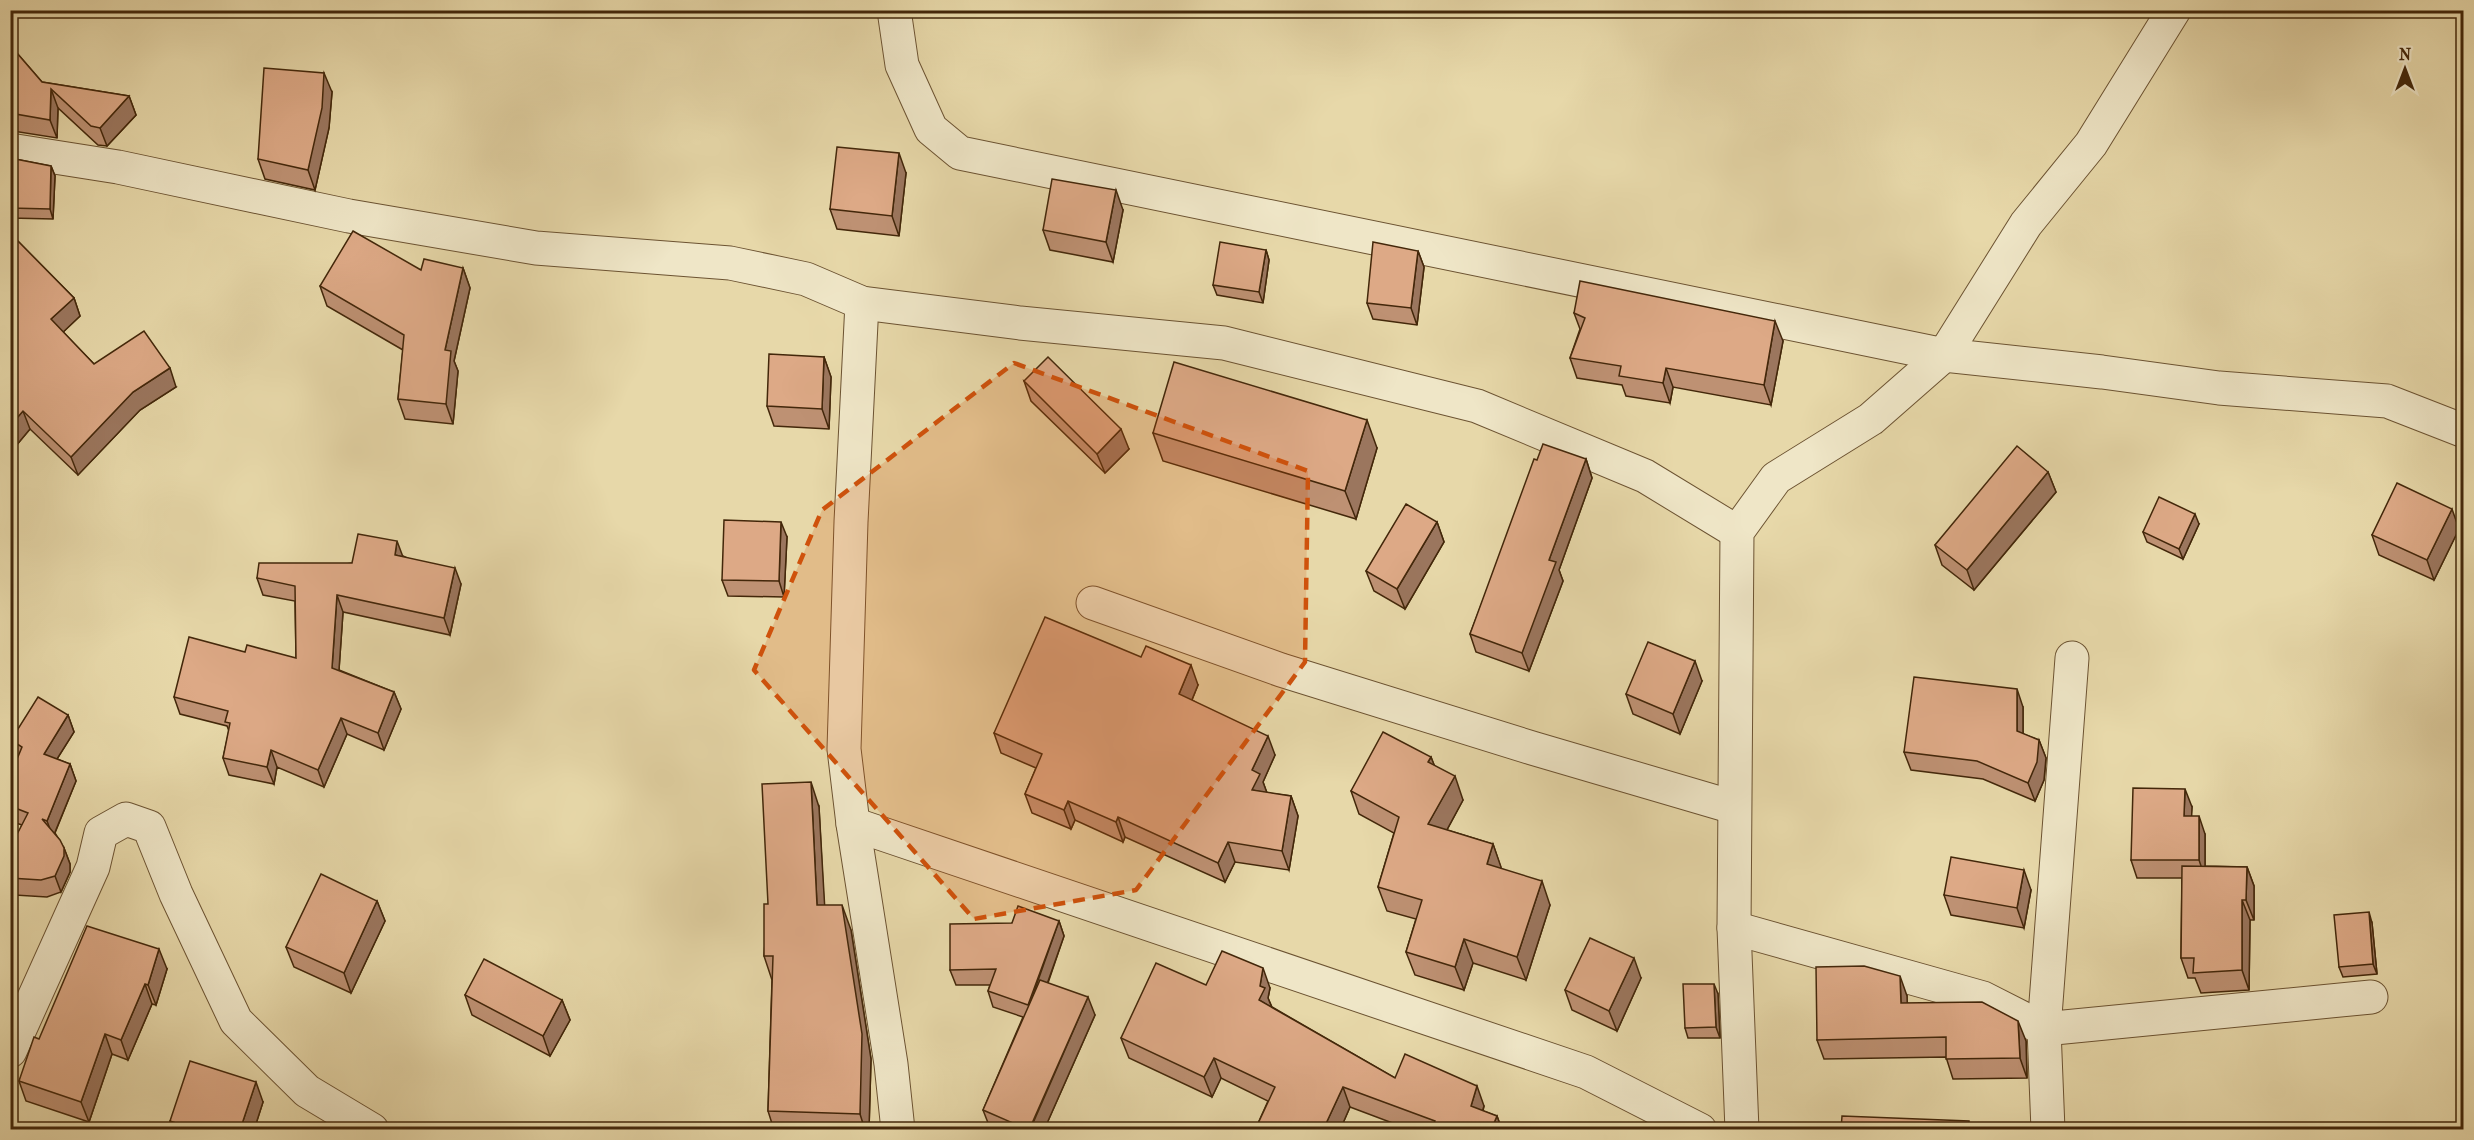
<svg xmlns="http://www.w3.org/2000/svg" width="2474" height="1140" viewBox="0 0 2474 1140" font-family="'IM FELL French Canon',serif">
<rect width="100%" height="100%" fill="#e7d8a9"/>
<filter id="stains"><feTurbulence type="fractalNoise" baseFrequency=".00333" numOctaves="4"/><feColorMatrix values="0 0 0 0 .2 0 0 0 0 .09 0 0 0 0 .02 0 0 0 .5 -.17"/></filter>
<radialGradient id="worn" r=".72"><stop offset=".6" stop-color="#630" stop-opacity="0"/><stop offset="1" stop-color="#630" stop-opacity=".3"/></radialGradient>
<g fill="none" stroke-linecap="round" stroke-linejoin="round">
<g stroke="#6c5332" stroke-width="35">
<g id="minor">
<polyline points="894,10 902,65 931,129 960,153 1944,355 2102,372 2219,388 2387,401 2464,431"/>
<polyline points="10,150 118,167 349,216 536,248 730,263 806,279 862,303 1020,323 1224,343 1477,406 1645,476 1737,532"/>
<polyline points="862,303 851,522 844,749 853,824 891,1064 898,1130"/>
<polyline points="1093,603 1281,670 1532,748 1733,807"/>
<polyline points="853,824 1586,1072 1700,1130"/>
<polyline points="1734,928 1983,998 2044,1029 2371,997"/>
<polyline points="10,1051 93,867 101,833 126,819 149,827 176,894 236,1021 307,1091 372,1130"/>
<polyline points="1742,1130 1734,928 1737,532 1776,478 1871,419 1944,355 2026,224 2091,144 2174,10"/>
<polyline points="2048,1130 2044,1029 2072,658"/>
</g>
</g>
<use href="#minor" stroke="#efe6c7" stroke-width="33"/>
</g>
<g fill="#be9173" stroke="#43270a" stroke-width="1.5">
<polygon points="10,45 42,82 129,96 136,115 107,146 98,145 58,108 57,138 13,131 10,132"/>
<polygon points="332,92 329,128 315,190 265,179 258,159"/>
<polygon points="10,158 51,166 55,176 53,219 10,218"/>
<polygon points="906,173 899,236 837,229 830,209"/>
<polygon points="1123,210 1113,262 1050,250 1043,230"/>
<polygon points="10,233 74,298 80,316 63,332 94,364 176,387 140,410 78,475 30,429 10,453"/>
<polygon points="1266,250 1269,260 1263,303 1217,295 1213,285"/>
<polygon points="1418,251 1424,267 1417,325 1373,319 1367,303"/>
<polygon points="463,268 470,288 454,361 458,371 453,424 405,419 398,399 403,350 327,306 320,286 421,270"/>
<polygon points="1574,313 1783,341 1771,405 1673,387 1670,403 1626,396 1622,385 1577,378 1570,358 1580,329"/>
<polygon points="824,357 831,377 829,429 774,426 767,406"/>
<polygon points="1024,381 1129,449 1105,473 1031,401"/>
<polygon points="1153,433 1377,448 1356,519 1163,461"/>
<polygon points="1586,459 1592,478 1559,570 1563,581 1529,671 1476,652 1470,634 1537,460"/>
<polygon points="2048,472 2056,492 1974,590 1942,565 1935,545"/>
<polygon points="1437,522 1444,542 1405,609 1374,591 1366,571"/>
<polygon points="2199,524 2183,559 2147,542 2143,532"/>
<polygon points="2459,529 2434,580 2379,555 2372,535"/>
<polygon points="787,537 784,597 728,596 722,580"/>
<polygon points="403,556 461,584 450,635 343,612 339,670 394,692 401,709 384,750 347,734 324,787 277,767 274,784 229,775 223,758 229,731 227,726 180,714 174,697 296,658 295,601 263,595 257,578 352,563"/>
<polygon points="1702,681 1680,734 1633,714 1626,694"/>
<polygon points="1198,685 1192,700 1275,755 1263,782 1267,793 1291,796 1298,816 1289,870 1235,862 1225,882 1125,837 1123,842 1075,820 1071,829 1032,813 1025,794 1036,768 1001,753 994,733"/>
<polygon points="2023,707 2023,734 2039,740 2046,758 2044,780 2035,801 1983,779 1911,770 1904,752"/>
<polygon points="68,715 74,732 57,759 70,764 76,781 55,833 64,848 70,864 70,872 61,892 47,897 15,895 15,934 10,935 10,858 22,825 10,821 10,776 18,758 17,757 11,740"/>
<polygon points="1431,757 1434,765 1463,800 1447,830 1493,844 1501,868 1550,905 1526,980 1473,963 1464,990 1415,975 1406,952 1416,919 1387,911 1378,887 1394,833 1359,814 1351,791"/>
<polygon points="819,807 824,905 851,930 871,1059 869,1130 774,1130 768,1111 772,980 764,956 768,904"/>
<polygon points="2192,807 2191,816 2205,834 2205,866 2247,867 2254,886 2254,920 2250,920 2249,990 2201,993 2195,978 2188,978 2181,958 2182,878 2137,878 2131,860"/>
<polygon points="2031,890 2024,928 1951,915 1944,895"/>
<polygon points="377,901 385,921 351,993 294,967 286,947"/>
<polygon points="1059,921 1064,936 1048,983 1095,1015 1044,1130 994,1130 990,1128 983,1110 1023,1017 993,1007 988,991 990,985 956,985 950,970 1012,923"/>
<polygon points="2372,923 2377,974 2343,977 2339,967"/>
<polygon points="167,969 156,1005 152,1004 128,1060 112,1054 89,1122 26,1101 19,1081 39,1039"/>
<polygon points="1641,978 1617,1031 1572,1010 1565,990"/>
<polygon points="1206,985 1270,988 1268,998 1272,1007 1395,1078 1484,1106 1483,1111 1497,1116 1502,1130 1411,1130 1350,1107 1340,1130 1255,1130 1268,1101 1221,1078 1212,1097 1129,1058 1121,1038"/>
<polygon points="1718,994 1720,1038 1688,1038 1685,1028"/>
<polygon points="465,995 562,1000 570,1020 550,1056 472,1015"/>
<polygon points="1907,996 1907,1003 2026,1041 2027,1078 1953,1079 1946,1057 1824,1059 1817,1040"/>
<polygon points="263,1102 254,1130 173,1130 170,1121"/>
</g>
<g fill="#9b765e" stroke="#43270a" stroke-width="1.5">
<polygon points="324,73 332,92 329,128 315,190 308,170"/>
<polygon points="51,89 58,108 57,138 50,120"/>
<polygon points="129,96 136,115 107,146 100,128"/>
<polygon points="899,153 906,173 899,236 892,216"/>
<polygon points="51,166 55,176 53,219 50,209"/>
<polygon points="1116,190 1123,210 1113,262 1106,242"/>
<polygon points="1266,250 1269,260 1263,303 1259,292"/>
<polygon points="1418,251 1424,267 1417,325 1411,308"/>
<polygon points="463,268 470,288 454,361 458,371 453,424 446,404 445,350"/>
<polygon points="74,298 80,316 58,337 51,319"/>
<polygon points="1775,321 1783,341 1771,405 1764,385"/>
<polygon points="824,357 831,377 829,429 822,409"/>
<polygon points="170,368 176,387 140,410 78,475 71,457 133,392"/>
<polygon points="1666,368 1673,387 1670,403 1663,383"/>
<polygon points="23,411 30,429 10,453 10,426"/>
<polygon points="1367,420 1377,448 1356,519 1345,491"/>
<polygon points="1121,429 1129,449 1105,473 1097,454"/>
<polygon points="1586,459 1592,478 1559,570 1563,581 1529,671 1522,653 1549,560"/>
<polygon points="2048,472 2056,492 1974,590 1967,570"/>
<polygon points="2452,509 2459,529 2434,580 2427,560"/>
<polygon points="2195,514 2199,524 2183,559 2179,549"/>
<polygon points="781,522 787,537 784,597 779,581"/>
<polygon points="1437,522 1444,542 1405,609 1397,589"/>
<polygon points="397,541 403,557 395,555"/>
<polygon points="455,568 461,584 450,635 444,618"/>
<polygon points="337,595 343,612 338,684 332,668"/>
<polygon points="1695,661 1702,681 1680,734 1673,714"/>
<polygon points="1191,665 1198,685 1186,714 1179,694"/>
<polygon points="2017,689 2023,707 2023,749 2017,731"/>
<polygon points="394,692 401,709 384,750 378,733"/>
<polygon points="68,715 74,732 50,770 44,754"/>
<polygon points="341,718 347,734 324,787 318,770"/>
<polygon points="1268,736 1275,755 1263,782 1267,793 1252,790 1252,770"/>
<polygon points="2039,740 2046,758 2044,780 2035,801 2028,783"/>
<polygon points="271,750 277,767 274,784 267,767"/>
<polygon points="1431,757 1440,780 1428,762"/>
<polygon points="70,764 76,781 53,837 47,821"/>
<polygon points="1455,776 1463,800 1437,848 1428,824"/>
<polygon points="811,782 819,807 826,929 817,905"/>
<polygon points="2185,789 2192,807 2191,834 2184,816"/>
<polygon points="1291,796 1298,816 1289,870 1282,851"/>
<polygon points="1068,801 1075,820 1071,829 1064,810"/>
<polygon points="2199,816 2205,834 2205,878 2199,860"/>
<polygon points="1118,817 1125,837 1123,842 1116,822"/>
<polygon points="1228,842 1235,862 1225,882 1218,863"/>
<polygon points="1493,844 1501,867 1495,887 1487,864"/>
<polygon points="64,848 70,864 70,872 61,892 55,876"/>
<polygon points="2247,867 2254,886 2254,920 2246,900"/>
<polygon points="2024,870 2031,890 2024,928 2017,908"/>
<polygon points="10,881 15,895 15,934 10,921"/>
<polygon points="1542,881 1550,905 1526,980 1517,957"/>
<polygon points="2242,900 2250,920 2249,990 2242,970"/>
<polygon points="377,901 385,921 351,993 344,973"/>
<polygon points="842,905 851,930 871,1059 869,1130 865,1130 860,1114"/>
<polygon points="2369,912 2372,923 2377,974 2373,964"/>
<polygon points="1059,921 1064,936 1034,1021 1029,1006"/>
<polygon points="1464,939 1473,963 1464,990 1455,967"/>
<polygon points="159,949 167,969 156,1005 148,985"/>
<polygon points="1634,958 1641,978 1617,1031 1609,1011"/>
<polygon points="1263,968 1270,988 1268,998 1272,1008 1259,1000 1260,986"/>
<polygon points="1900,976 1907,996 1908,1023 1901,1003"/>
<polygon points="145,984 152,1004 128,1060 121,1040"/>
<polygon points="1714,984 1718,994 1720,1038 1716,1027"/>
<polygon points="1088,997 1095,1015 1044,1130 1030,1130"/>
<polygon points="562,1000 570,1020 550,1056 543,1036"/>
<polygon points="2018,1021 2026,1041 2027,1078 2020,1058"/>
<polygon points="105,1034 112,1054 89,1122 81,1102"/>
<polygon points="1214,1058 1221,1078 1212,1097 1204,1077"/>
<polygon points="256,1082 263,1102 254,1130 240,1130"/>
<polygon points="1477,1086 1484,1106 1478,1125 1471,1106"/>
<polygon points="1343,1087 1350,1107 1340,1130 1323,1130"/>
<polygon points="1497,1116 1502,1130 1491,1130"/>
</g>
<g fill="#dda986" stroke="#43270a" stroke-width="1.5">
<polygon points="10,45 42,82 129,96 100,128 91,126 51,89 50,120 10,113"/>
<polygon points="264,68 324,73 322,108 308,170 258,159"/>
<polygon points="837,147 899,153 892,216 830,209"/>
<polygon points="10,158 51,166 50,209 10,208"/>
<polygon points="1052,179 1116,190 1106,242 1043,230"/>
<polygon points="353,231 421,270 424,259 463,268 445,350 451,351 446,404 398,399 404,335 320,286"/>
<polygon points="10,233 74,298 51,319 94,364 144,331 170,368 133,392 71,457 23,411 10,426"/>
<polygon points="1220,242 1266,250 1259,292 1213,285"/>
<polygon points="1373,242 1418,251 1411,308 1367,303"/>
<polygon points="1580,281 1775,321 1764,385 1666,368 1663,383 1619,376 1621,366 1570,358 1585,318 1574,313"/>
<polygon points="769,354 824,357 822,409 767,406"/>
<polygon points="1048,357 1121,429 1097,454 1024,381"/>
<polygon points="1174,362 1367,420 1345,491 1153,433"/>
<polygon points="1543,444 1586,459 1549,560 1556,562 1522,653 1470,634 1534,459 1537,460"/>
<polygon points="2017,446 2048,472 1967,570 1935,545"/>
<polygon points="2397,483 2452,509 2427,560 2372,535"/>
<polygon points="2159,497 2195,514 2179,549 2143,532"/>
<polygon points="1406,504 1437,522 1397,589 1366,571"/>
<polygon points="724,520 781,522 779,581 722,580"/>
<polygon points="358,534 397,541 395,555 455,568 444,618 337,595 332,668 394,692 378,733 341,718 318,770 271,750 267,767 223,758 230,723 225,722 228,711 174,697 189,637 245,652 247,645 296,658 295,586 257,578 259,563 352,563"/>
<polygon points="1045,617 1141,657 1146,646 1191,665 1179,694 1268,736 1252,770 1260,774 1252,790 1291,796 1282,851 1228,842 1218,863 1118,817 1116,822 1068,801 1064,810 1025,794 1042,754 994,733"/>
<polygon points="1648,642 1695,661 1673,714 1626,694"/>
<polygon points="1914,677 2017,689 2017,731 2039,740 2037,762 2028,783 1977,761 1904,752"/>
<polygon points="38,697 68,715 44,754 70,764 47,821 42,819 60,840 64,848 64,856 55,876 41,880 10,878 11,846 28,813 10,806 10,776 22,747 11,740"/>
<polygon points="1383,732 1431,757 1428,762 1455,776 1428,824 1493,844 1487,864 1542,881 1517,957 1464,939 1455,967 1406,952 1422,900 1378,887 1399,817 1351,791"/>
<polygon points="811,782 817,905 842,905 862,1034 860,1114 768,1111 773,956 764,956 764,904 768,904 762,784"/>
<polygon points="2133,788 2185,789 2184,816 2199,816 2199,860 2131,860"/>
<polygon points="1951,857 2024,870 2017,908 1944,895"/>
<polygon points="2182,866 2247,867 2246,900 2242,900 2242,970 2193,973 2194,958 2181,958"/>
<polygon points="321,874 377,901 344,973 286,947"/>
<polygon points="1018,906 1059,921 1028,1005 988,991 996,969 950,970 950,924 1012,923"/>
<polygon points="2369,912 2373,964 2339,967 2334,915"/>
<polygon points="87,926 159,949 148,985 145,984 121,1040 105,1034 81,1102 19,1081 34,1037 39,1039"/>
<polygon points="1590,938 1634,958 1609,1011 1565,990"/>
<polygon points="1222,951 1263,968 1260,986 1265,988 1259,1000 1395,1078 1405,1054 1477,1086 1471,1106 1497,1116 1491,1130 1431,1130 1435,1121 1343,1087 1323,1130 1255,1130 1275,1087 1214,1058 1204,1077 1121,1038 1156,963 1206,985"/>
<polygon points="484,959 562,1000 543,1036 465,995"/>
<polygon points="1864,966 1900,976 1901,1003 1982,1002 2018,1021 2020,1058 1946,1059 1946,1037 1817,1040 1816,967"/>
<polygon points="1040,980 1088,997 1029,1130 983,1110"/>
<polygon points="1683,984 1714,984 1716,1027 1685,1028"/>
<polygon points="190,1061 256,1082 240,1130 196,1130 170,1121"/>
<polygon points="1842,1116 1969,1121 1969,1130 1841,1130"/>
<polygon points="2292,1123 2292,1127 2388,1124 2389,1130 2229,1130 2229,1124"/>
</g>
<path fill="#cf520c" fill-opacity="0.2" stroke="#cf520c" stroke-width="4.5" stroke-dasharray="12 8" stroke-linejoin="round" d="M1014,363L1308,471L1305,662L1136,890L974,919L754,670L822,510Z"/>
<rect width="2474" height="1140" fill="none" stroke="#e7d8a9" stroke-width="36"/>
<rect x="12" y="12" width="2450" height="1116" fill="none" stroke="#43270a" stroke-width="3"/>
<rect x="18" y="18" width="2438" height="1104" fill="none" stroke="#43270a" stroke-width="1.5"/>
<g transform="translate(2405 69)" stroke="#efe6c7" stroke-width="4.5" paint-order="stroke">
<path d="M0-4.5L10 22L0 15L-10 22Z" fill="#43270a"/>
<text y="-9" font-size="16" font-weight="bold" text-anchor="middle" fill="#43270a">N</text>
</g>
<rect width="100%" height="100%" filter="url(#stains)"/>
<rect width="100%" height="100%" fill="url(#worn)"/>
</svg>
